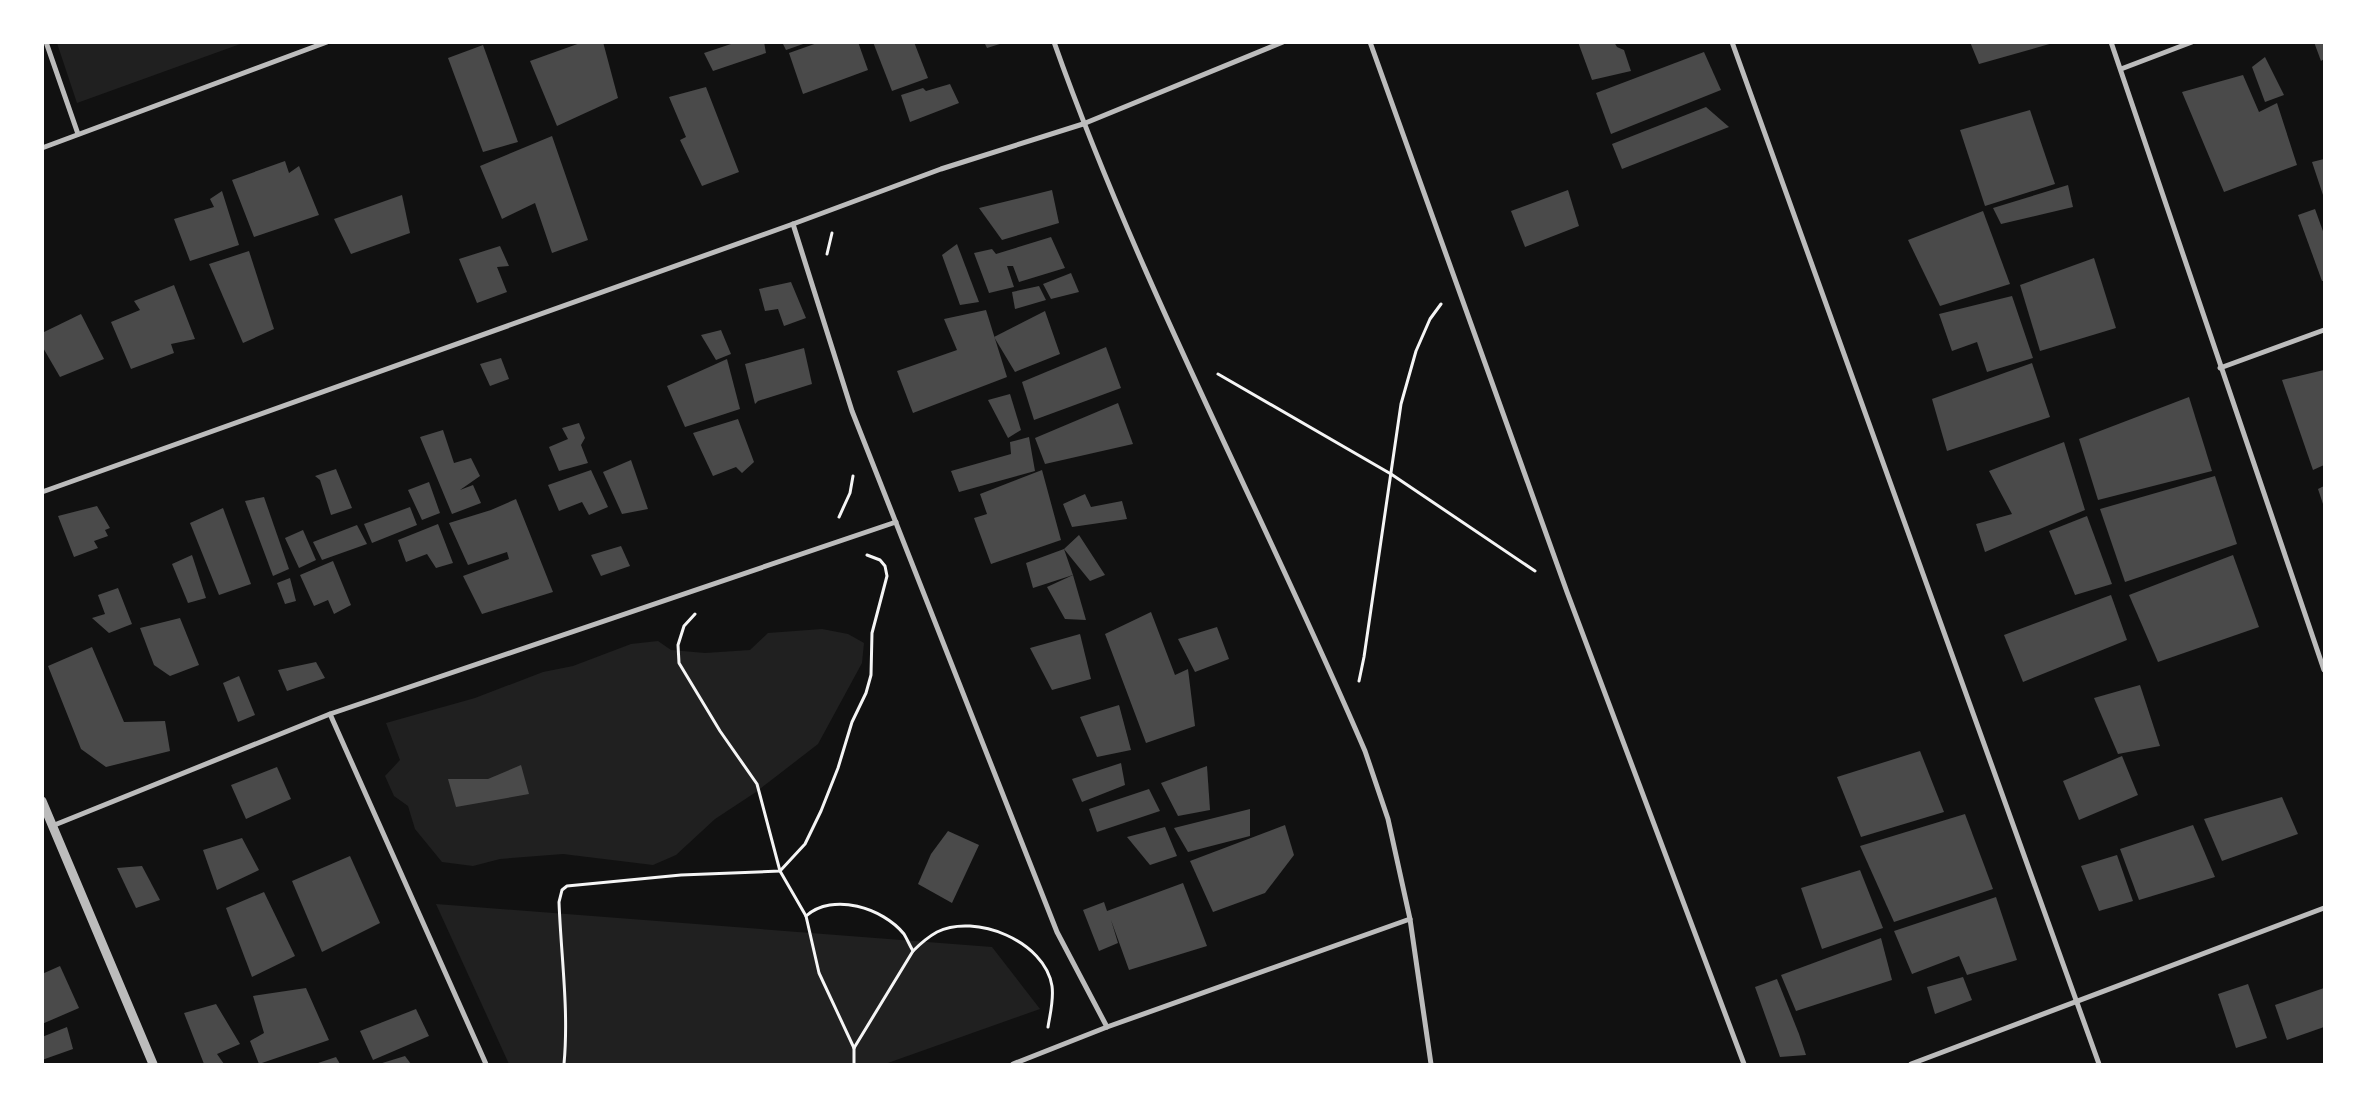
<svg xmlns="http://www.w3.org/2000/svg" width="2367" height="1107" viewBox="0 0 2367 1107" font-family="Arial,sans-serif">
<rect width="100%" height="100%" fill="#111"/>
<g fill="#202020">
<polygon points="57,43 57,42 243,43 77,103"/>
<polygon points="822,629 848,634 864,643 862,663 818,744 756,792 715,819 676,855 653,865 563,854 500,859 473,866 442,862 415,829 408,806 394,796 385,776 400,760 386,723 475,698 543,672 573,666 631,644 658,641 671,650 705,653 750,650 768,633"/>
<polygon points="436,904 992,947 1040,1009 885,1064 509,1064"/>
</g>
<g fill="#4a4a4a">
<polygon points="583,42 603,42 618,98 557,126 530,61"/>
<polygon points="737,42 764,42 766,53 713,71 704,53"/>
<polygon points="782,42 806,42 806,43 786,50"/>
<polygon points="820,42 858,42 868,70 803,94 789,53"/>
<polygon points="873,42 914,42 928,78 892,91"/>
<polygon points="984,42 1003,42 1003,43 987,48"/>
<polygon points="1578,42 1614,42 1617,47 1624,50 1631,71 1592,80"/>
<polygon points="1970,42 2053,42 2053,43 1979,64"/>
<polygon points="2314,42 2324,42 2324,59 2321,61"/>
<polygon points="483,45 518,142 483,152 448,58"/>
<polygon points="1704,52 1721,90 1611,134 1596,93"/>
<polygon points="2265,57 2284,95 2265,102 2252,67"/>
<polygon points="2243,75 2259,112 2277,103 2297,165 2224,192 2182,92"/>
<polygon points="950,84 959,103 910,122 901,95 923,88 926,91"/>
<polygon points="706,87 739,172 702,186 680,140 686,137 669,97"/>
<polygon points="1706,107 1729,127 1622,169 1612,144"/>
<polygon points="2030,110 2055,184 1985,206 1960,130"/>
<polygon points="552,136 588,240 552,253 535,203 502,219 480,166"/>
<polygon points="2324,159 2324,198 2312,162"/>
<polygon points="285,161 289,173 299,166 319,215 254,237 232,180"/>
<polygon points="2068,185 2073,207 2001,224 1993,208"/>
<polygon points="1052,190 1059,223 1002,240 979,208"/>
<polygon points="1568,190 1579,226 1525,247 1511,211"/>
<polygon points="222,191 239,245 190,261 174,219 214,207 210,199"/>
<polygon points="402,195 410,233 351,254 334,219"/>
<polygon points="2315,209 2324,234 2324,281 2322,281 2298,215"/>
<polygon points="1983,211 2010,284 1940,306 1908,240"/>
<polygon points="1051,237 1065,268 1019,282 1013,266 1007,266 1014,287 989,293 974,253 992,249 996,254"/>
<polygon points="957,244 979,302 960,305 942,255"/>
<polygon points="500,246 509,266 497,267 507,292 477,303 459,259"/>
<polygon points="249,251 274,329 243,343 209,264"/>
<polygon points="2094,258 2116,328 2040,351 2020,285"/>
<polygon points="1071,273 1079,292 1051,299 1043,284"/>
<polygon points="791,282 806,318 784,326 778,309 765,311 759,289"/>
<polygon points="174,285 195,339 171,344 174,353 131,369 111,322 140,310 134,301"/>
<polygon points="1039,286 1046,300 1015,309 1012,292"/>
<polygon points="2012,296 2033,358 1987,372 1977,342 1952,351 1939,314"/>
<polygon points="986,310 1007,377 913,413 897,371 957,350 944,319"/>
<polygon points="1045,311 1060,354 1015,372 994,337"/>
<polygon points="81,314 104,359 60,377 42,346 42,333"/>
<polygon points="721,330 731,354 716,360 701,335"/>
<polygon points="1106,347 1121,388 1034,420 1022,382"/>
<polygon points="804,348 812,384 758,401 755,404 745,364"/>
<polygon points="501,358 509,379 490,386 480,364"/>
<polygon points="727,359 740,409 685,427 667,386"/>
<polygon points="2032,363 2050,417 1947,451 1932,399"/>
<polygon points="2324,370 2324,465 2313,470 2282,380"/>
<polygon points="1010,394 1021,430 1008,438 988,400"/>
<polygon points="2189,397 2212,471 2098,500 2079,439"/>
<polygon points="1118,403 1133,444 1045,464 1035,438"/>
<polygon points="738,419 754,462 742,473 736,467 713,476 693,433"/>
<polygon points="579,423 585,438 581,445 588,463 559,471 549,447 568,439 562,428"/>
<polygon points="443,430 454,463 471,458 480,476 460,490 473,485 481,503 452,514 420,437"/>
<polygon points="1029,437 1035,471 959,492 951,471 1011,454 1010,442"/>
<polygon points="2064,442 2085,510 1985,552 1976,524 2012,514 1989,471"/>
<polygon points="631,460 648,509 622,514 603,472"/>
<polygon points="336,469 352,508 331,515 320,480 315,476"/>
<polygon points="591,470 608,507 589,515 582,502 559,511 548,485"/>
<polygon points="1042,470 1061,540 991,564 974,518 987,514 980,494"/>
<polygon points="2215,476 2237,544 2125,582 2100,509"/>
<polygon points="429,482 440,513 422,520 408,490"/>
<polygon points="2324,486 2324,507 2318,489"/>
<polygon points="1085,494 1091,507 1122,501 1127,519 1072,527 1063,504"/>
<polygon points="264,497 289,569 273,576 245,501"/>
<polygon points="516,499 553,592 482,614 463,576 509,559 507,552 468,565 449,523 491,510"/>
<polygon points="97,506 110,528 105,530 108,536 94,541 98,548 74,557 58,516"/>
<polygon points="410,507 417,525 372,543 364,524"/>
<polygon points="223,508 251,584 219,595 190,523"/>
<polygon points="2087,516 2112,584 2075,595 2049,531"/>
<polygon points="438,524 453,563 436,568 427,554 406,562 398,540"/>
<polygon points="357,525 367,544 322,560 313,542"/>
<polygon points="303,530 316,560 299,568 285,538"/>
<polygon points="1079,535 1105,575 1090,581 1064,549 1073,575 1033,588 1026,563 1064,549"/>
<polygon points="621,546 630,566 601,576 591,555"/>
<polygon points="192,555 206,598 188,603 172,564"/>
<polygon points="2233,555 2259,627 2158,662 2129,595"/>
<polygon points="333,561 351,605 334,614 328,600 314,606 300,575"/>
<polygon points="1073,575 1086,620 1065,619 1047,587"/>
<polygon points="290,578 296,601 285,604 277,583"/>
<polygon points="118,588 132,624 109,633 92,618 105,614 98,595"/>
<polygon points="2111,595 2127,640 2023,682 2004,635"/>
<polygon points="1151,612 1175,675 1188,669 1195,726 1146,743 1105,634"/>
<polygon points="180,618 199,665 170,676 154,665 140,628"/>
<polygon points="1217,627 1229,659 1195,672 1178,639"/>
<polygon points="1080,634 1091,679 1052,690 1030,648"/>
<polygon points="92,647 124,722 165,721 170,751 106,767 81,749 48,666"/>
<polygon points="316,662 325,678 287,691 278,670"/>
<polygon points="239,676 255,715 238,722 223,683"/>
<polygon points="2140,685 2160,746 2118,754 2094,698"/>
<polygon points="1119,705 1131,750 1097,757 1080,717"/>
<polygon points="1920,751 1944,812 1861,837 1837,777"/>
<polygon points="2122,756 2138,795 2079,820 2063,781"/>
<polygon points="1121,763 1125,785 1082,802 1072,779"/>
<polygon points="521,765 529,794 456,807 448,779 488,779"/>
<polygon points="1207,766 1210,810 1178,816 1161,783"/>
<polygon points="277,767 291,799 246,819 231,785"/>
<polygon points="1149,789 1160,811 1097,832 1089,809"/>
<polygon points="2282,797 2298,834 2222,861 2204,819"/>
<polygon points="1250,809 1250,836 1188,852 1174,828"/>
<polygon points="1965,814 1993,889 1894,922 1860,846"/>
<polygon points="1285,825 1294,855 1265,893 1213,912 1190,861"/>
<polygon points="2193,825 2215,877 2139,900 2120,849"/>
<polygon points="1165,827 1177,856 1150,865 1127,837"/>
<polygon points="948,831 979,845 952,903 918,884 931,854"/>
<polygon points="242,838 259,870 217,890 203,850"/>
<polygon points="2117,855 2133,901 2099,911 2081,866"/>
<polygon points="350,856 380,923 322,952 292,881"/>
<polygon points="142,866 160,900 136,908 117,868"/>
<polygon points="1860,870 1883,928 1822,949 1801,888"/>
<polygon points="1183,883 1207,946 1129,970 1111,920 1118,943 1099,951 1083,910 1104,902 1107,911"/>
<polygon points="264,892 295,956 252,977 226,908"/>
<polygon points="1996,897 2017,960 1967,975 1959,956 1912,974 1894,931"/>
<polygon points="1881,938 1892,980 1796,1011 1781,975"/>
<polygon points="60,966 79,1008 42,1024 42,974"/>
<polygon points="1963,977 1972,1000 1935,1014 1927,987"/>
<polygon points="1777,979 1799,1034 1806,1055 1780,1057 1755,987"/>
<polygon points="2248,984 2267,1038 2236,1048 2218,994"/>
<polygon points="306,988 329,1040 259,1064 250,1041 264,1033 253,996"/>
<polygon points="2324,988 2324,1027 2287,1040 2275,1005"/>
<polygon points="216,1004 240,1044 217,1054 224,1064 204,1064 184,1013"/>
<polygon points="416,1009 429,1036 373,1060 360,1031"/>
<polygon points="67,1027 73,1049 42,1060 42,1037"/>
<polygon points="405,1056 411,1064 379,1064"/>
<polygon points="336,1057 340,1064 315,1064"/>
</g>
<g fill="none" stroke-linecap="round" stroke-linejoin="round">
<g stroke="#f5f5f5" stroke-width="3">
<polyline points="827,254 832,233"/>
<polyline points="1218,374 1391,474 1535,571"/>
<polyline points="839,517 850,493 853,476"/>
<polyline points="695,614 684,626 678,645 679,663 720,731 757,784 780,871 806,916 819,973 854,1048"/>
<polyline points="1359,681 1364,657 1401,404 1416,351 1430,319 1441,304"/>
<path d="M806,916C833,892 883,908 904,934C907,939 910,946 913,951L854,1048V1064"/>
<path d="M913,951C920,944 928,937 937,932C975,913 1045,941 1052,986C1054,1000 1050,1014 1048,1027"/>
<path d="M564,1064C569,1010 561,956 559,902L562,890L567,886L681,875L780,871L805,844L821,811L838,768L852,722L866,693L871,675L872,633L887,576L885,566L880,560L867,555"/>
</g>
<g stroke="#bcbcbc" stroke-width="5">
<polyline points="46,42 78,134"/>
<path d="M1054,42C1140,285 1264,515 1365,751L1388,819L1410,919L1431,1064"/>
<polyline points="1370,42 1567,592 1744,1064"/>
<polyline points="1732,42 2099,1064"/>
<polyline points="2111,42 2324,670"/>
<polyline points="2121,69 2192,42"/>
<polyline points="42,148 327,42"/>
<polyline points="793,224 852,411 1057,932 1107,1027"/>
<polyline points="2220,368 2324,330"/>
<polyline points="42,492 793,224 941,169 1083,124 1283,42"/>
<polyline points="330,714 486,1064"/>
<polyline points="52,826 330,714 896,522"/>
<polyline points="1013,1064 1107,1027 1410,919"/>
<polyline points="1911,1064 2324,908"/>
</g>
<polyline stroke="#bcbcbc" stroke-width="9" points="42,801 153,1064"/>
</g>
<rect width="2367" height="1107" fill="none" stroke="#ffffff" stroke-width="88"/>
</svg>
